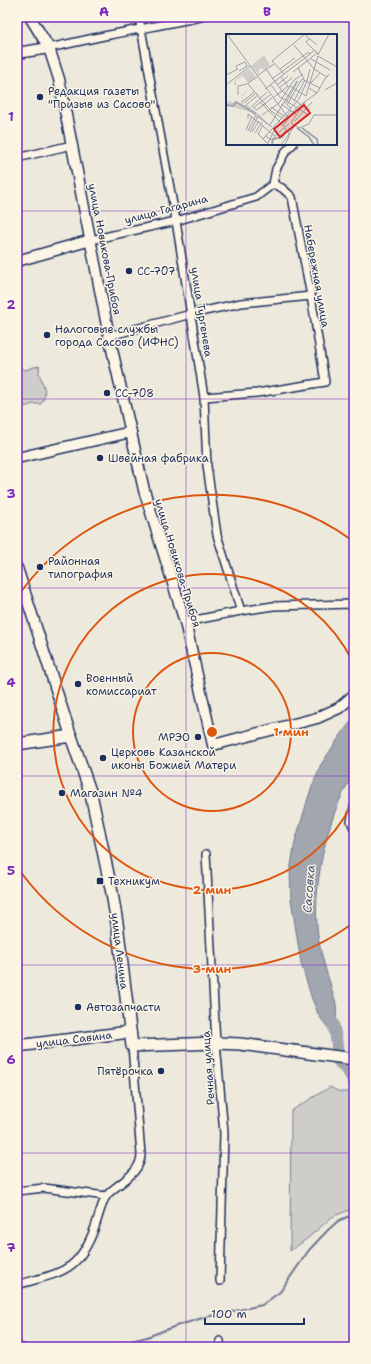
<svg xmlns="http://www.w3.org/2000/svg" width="371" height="1364" viewBox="0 0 371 1364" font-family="'Shantell Sans',sans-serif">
<rect width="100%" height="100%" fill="#eee9dd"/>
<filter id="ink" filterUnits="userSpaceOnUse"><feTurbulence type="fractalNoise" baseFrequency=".025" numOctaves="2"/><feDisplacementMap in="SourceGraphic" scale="8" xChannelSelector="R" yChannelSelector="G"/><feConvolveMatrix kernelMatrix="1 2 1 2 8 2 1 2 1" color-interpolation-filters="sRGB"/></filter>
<g filter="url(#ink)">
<g fill="#cfcdca" stroke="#757e94">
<path d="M17,366L25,370L34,367L39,366C40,370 38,373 40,376C44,387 48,393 41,404H34L17,409Z"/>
<polygon points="330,1087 340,1092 354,1092 354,1208 332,1217 308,1238 290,1251 291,1111"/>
</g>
<path fill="#a2a7af" stroke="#6c778f" d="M354,717V774C326,814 310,894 319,942C322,957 326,972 331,986C332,992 335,998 336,1004C337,1015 336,1027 336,1038L319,1016L312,999L301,963L291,899L290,871L295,842L309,795L320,766L338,739Z"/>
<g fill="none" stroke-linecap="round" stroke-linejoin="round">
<g stroke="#6c778f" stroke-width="2">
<polyline points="17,1342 32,1347"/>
<polyline points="107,1347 147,1337 176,1326 206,1317 262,1305 280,1292 309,1250 328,1230 338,1221 354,1214"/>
</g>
<polyline stroke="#a2a7af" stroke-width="12" points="333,1023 336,1038 339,1062 350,1074 354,1082"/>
<g stroke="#1b2f5e" stroke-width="10">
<g id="street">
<polyline points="139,17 176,221 204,397 207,466 217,535 241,611"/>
<polyline points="49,48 99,37 201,17"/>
<polyline points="17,158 72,145"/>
<polyline points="91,240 176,221 256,197 273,184 276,169 286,151 293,144"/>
<polyline points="109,336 191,314 241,303 311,296"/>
<polyline points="204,397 257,393 325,382 311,296 292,197 282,188 273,184"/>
<polyline points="185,622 241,611 273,606 354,604"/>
<polyline points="354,807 351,821 354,828"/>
<polyline points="206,854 216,1043 224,1133 220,1281"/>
<polyline points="17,1191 44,1188 106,1196"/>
<path d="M17,1285C60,1272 78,1274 95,1227C98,1219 102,1201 107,1195C119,1182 141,1174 141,1154L132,1046"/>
<polyline points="220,1341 221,1347"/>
</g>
</g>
<g stroke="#1b2f5e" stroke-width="13">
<g id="secondary">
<polyline points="30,17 49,48 59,79 109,336 144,490 185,622 213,745 317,718 339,708 354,695"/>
<polyline points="17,53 49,48"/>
<polyline points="17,261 91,240"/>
<polyline points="17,458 131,432"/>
<polyline points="17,568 71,736"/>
</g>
</g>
<g stroke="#1b2f5e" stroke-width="14">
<g id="primary">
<polyline points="17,744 71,736 91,794 112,893 117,923 132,1046 216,1043 240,1044 354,1059"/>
<polyline points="17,1046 130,1032"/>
</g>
</g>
<use href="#street" stroke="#fcf5e5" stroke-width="7"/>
<use href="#secondary" stroke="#fcf5e5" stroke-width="10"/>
<use href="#primary" stroke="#fcf5e5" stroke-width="11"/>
</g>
</g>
<path fill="none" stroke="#7b2cbf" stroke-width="1" stroke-opacity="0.55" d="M186,17V1347M17,211H354M17,399H354M17,588H354M17,776H354M17,965H354M17,1153H354"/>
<g fill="none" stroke="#de5710" stroke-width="2">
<circle cx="212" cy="732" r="79"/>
<path d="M353 802A158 158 0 1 1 353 662"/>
<path d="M353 923A237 237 0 0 1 18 868M18 596A237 237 0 0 1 353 541"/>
</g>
<g fill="#1b2f5e" stroke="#fcf5e5" stroke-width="1.5">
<circle cx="40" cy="97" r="4"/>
<circle cx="129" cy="271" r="4"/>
<circle cx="47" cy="335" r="4"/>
<circle cx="107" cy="393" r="4"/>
<circle cx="100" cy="458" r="4"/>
<circle cx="40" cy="567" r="4"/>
<circle cx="78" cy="684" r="4"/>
<circle cx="198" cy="737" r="4"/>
<circle cx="103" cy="758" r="4"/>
<circle cx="62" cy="793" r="4"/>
<rect x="96" y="877" width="8" height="8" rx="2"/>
<circle cx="78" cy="1007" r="4"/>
<circle cx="161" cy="1071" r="4"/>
</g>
<g text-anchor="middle" stroke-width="3" stroke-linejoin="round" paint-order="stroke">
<g font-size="11" fill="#1b2f5e" stroke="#fcf5e5" text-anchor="start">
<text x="48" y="95">Редакция газеты<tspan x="48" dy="13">"Призыв из Сасово"</tspan></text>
<text x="137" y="275">СС-707</text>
<text x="55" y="333">Налоговые службы<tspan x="55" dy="13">города Сасово (ИФНС)</tspan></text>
<text x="115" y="397">СС-708</text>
<text x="108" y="462">Швейная фабрика</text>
<text x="48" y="565">Районная<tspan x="48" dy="13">типография</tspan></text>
<text x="86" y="682">Военный<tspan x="86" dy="13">комиссариат</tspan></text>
<text x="190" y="741" text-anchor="end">МРЭО</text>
<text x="111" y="756">Церковь Казанской<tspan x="111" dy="13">иконы Божией Матери</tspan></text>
<text x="70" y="797">Магазин №4</text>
<text x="108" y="885">Техникум</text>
<text x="86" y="1011">Автозапчасти</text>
<text x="153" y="1075" text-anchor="end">Пятёрочка</text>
</g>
<g font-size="11" fill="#1b2f5e" stroke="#fcf5e5">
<text transform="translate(166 209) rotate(-15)" y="4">улица Гагарина</text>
<text transform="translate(105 249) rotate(79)" y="4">улица Новикова-Прибоя</text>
<text transform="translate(317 276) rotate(80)" y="4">Набережная улица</text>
<text transform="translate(202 312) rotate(81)" y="4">улица Тургенева</text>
<text transform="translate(178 563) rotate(73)" y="4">улица Новикова-Прибоя</text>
<text transform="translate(120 951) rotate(83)" y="4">улица Ленина</text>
<text transform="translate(74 1039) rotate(-7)" y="4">улица Савина</text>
<text transform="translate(208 1068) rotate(-94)" y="4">Речная улица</text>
</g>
<g font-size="12" font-style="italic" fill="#445376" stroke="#fcf5e5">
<text transform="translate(309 889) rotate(-86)" y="4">Сасовка</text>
</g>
</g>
<g transform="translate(226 34)">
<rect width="111" height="111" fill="#eee9dd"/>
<path d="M38,21L44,31L39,36L34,34L32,40L25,32ZM23,34L30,43L22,49L17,42L9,47L11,51H8V47ZM22,55L16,63L17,71H23V76L26,75L34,81L44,93L24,78L0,71V67L15,70L16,61Z" fill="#cfcdca"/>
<path fill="none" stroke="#a2a7af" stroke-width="2" d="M0,71L7,72L10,68L30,80M71,94L83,103L88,111M76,94L91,105L92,111M46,111L47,105L56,103L61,96"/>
<path fill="none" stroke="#9a9faa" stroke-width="1" d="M1,0L63,85M78,0L91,11M84,4L80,8L88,16M68,11L88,35M92,21L103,0M85,25L104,36M72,34L78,45M11,35L10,32L19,28L21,32L13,37M40,35L56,57L82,76L84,75M54,35L69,24M88,35L101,43L103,40M67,38L91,19M58,40L46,27L79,0M0,41L12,35M31,42L48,30M55,43L63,53M46,45L81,19H84M81,47L84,35M85,49L94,39M22,50L45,77L56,84M0,51L24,32M45,51L54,63L81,80M51,51L62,42M64,52L80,62L92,22L111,33M53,54L66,44M83,54L91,59L100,43M39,55L89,16L92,20M99,56L111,49M12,61V52L21,50L31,43M47,64L62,52M68,67L79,46M16,68L28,58M34,68L53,87L37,105M79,68L65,89L73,94L83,90L88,81H111M18,69L29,60M55,70L71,81M59,70L72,47M20,71L32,61M45,73L58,82M27,74L44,61M28,74L31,76L46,64M65,74L61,71L76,45L94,54M23,75L41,58M36,81L53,69L68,46L77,40M59,81L73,65L81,47M22,85V80L49,102M69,87L86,68M55,89L65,77M37,91L32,100L41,109M44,91L71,47M57,92L53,87L59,81M20,96L26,82M22,97L30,81M24,98L32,82L46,93M26,98L33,87M53,98L63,90M29,99L36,88M39,102L46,106L52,99M41,111L48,97M55,111L68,93M59,111L64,100L57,92L70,74L91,59"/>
<path fill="#d62828" fill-opacity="0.15" stroke="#d62828" stroke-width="2" d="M78,71L84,79L54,103L48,95Z"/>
<rect width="111" height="111" fill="none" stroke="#1b2f5e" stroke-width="2"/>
</g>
<circle cx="212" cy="732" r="6" fill="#de5710" stroke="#fcf5e5" stroke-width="2"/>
<g font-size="12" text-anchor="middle" font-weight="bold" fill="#de5710" stroke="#fcf5e5" stroke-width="3" stroke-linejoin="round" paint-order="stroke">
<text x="291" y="736">1 мин</text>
<text x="212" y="894">2 мин</text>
<text x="212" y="973">3 мин</text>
</g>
<rect width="371" height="1364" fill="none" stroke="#fcf5e5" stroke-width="44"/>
<path d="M205 1318v6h99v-6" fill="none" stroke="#1b2f5e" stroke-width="2"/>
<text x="211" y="1318" font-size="12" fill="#1b2f5e" stroke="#fcf5e5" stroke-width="3" paint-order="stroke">100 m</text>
<rect x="22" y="22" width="327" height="1320" fill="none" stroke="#7b2cbf" stroke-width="1.5"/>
<g font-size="13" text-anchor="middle" font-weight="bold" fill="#7b2cbf">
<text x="104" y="16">A</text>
<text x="267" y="16">B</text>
<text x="11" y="121">1</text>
<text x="11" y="309">2</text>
<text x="11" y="498">3</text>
<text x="11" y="687">4</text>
<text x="11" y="875">5</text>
<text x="11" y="1064">6</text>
<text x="11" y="1252">7</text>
</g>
</svg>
